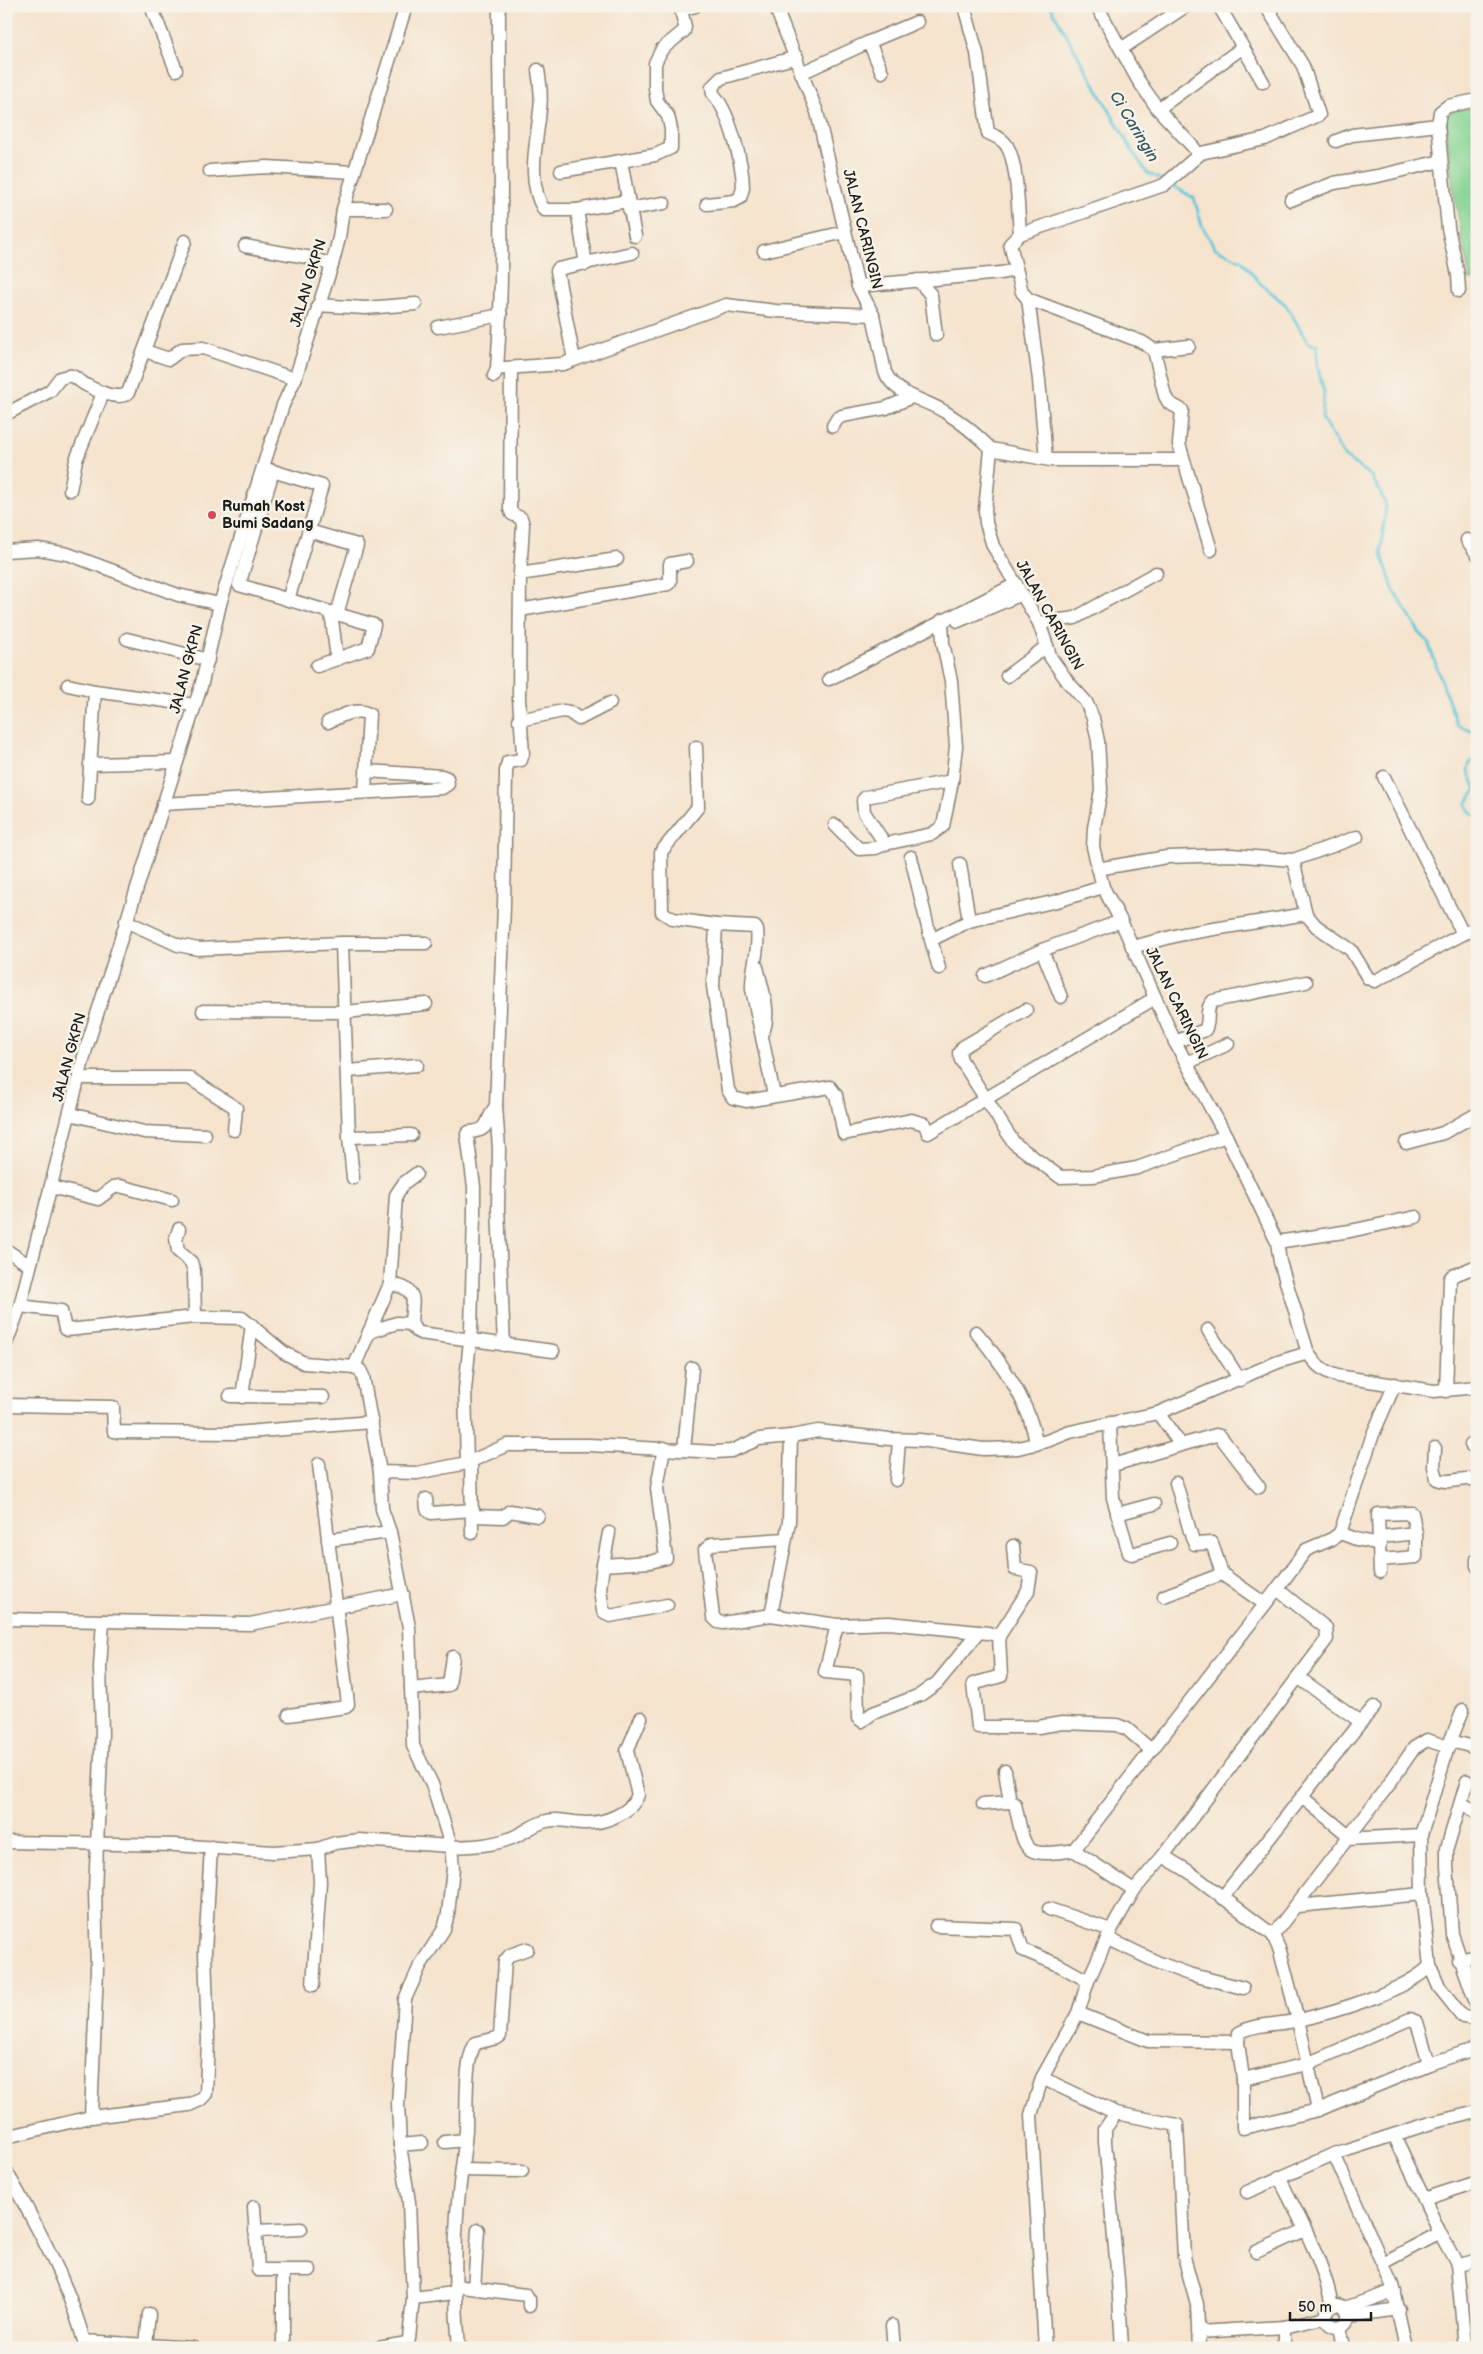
<svg xmlns="http://www.w3.org/2000/svg" width="1483" height="2354" viewBox="0 0 1483 2354" font-family="'Balsamiq Sans',sans-serif">
<rect width="100%" height="100%" fill="#f7f3e8"/>
<filter id="ink" filterUnits="userSpaceOnUse"><feTurbulence type="fractalNoise" baseFrequency=".02" numOctaves="2"/><feDisplacementMap in="SourceGraphic" scale="10" xChannelSelector="R" yChannelSelector="G"/><feConvolveMatrix kernelMatrix="1 2 1 2 8 2 1 2 1" color-interpolation-filters="sRGB"/></filter>
<filter id="wash" filterUnits="userSpaceOnUse"><feTurbulence type="fractalNoise" baseFrequency=".0096" numOctaves="4" result="noise"/><feDisplacementMap in="SourceGraphic" scale="20" xChannelSelector="R" yChannelSelector="G"/><feGaussianBlur stdDeviation="1.12" result="paint"/><feColorMatrix in="noise" values="0 0 0 0 0 0 0 0 0 0 0 0 0 0 0 0 0 1.4 0 .05"/><feComposite in="paint" operator="in"/></filter>
<g filter="url(#wash)">
<rect width="100%" height="100%" fill="#f5e3cd"/>
<polygon fill="#84d393" stroke="#507858" points="1477,107 1477,279 1470,280 1453,188 1445,117 1455,110"/>
<g fill="none" stroke-linecap="round" stroke-linejoin="round">
<g stroke="#5dc6d9" stroke-width="3">
<polyline points="1050,6 1133,152 1147,173 1165,181"/>
<polyline points="1170,184 1194,198 1202,226 1215,248 1242,261 1260,283 1286,305 1309,344 1317,345 1317,364 1324,392 1322,418 1344,456 1371,476 1380,491 1386,505 1381,551 1393,589 1419,632 1428,642 1457,725 1472,731 1477,737"/>
<polyline points="1477,758 1469,764 1468,770 1476,790 1466,804 1470,812 1477,816"/>
</g>
</g>
</g>
<g filter="url(#ink)">
<g fill="none" stroke-linecap="round" stroke-linejoin="round">
<g stroke="#888074" stroke-width="15">
<g id="minor">
<polyline points="151,6 176,70"/>
<path d="M775,6L817,112L858,286L873,315L885,372C895,396 925,399 945,412C963,423 977,435 991,449L985,510L986,523L993,546L1039,623L1051,658L1068,682L1086,702L1093,718L1098,741L1101,790L1094,828L1093,847L1103,887L1121,921L1175,1042L1226,1136L1277,1242L1280,1262L1308,1353C1316,1365 1323,1371 1337,1376L1434,1391L1477,1387"/>
<path d="M964,6L977,53L988,133C995,136 1003,139 1007,146C1018,164 1018,212 1020,234L1010,244L1022,292L1028,299L1142,342L1154,350L1165,396L1169,403L1182,410L1179,444L1211,550"/>
<polyline points="1097,6 1138,80 1158,109 1242,48"/>
<polyline points="1219,6 1263,82"/>
<polyline points="869,42 917,22"/>
<polyline points="1121,49 1186,6"/>
<path d="M538,70C540,83 542,96 540,110C537,142 526,181 544,210H577L627,201"/>
<polyline points="801,73 869,42 882,72"/>
<polyline points="1158,109 1194,148"/>
<polyline points="1336,141 1352,135 1438,125"/>
<polyline points="210,171 267,167 354,172"/>
<polyline points="561,171 621,161"/>
<polyline points="1291,200 1334,183 1378,176 1441,161"/>
<path d="M707,204L734,201L740,198L743,188C743,164 729,110 713,94L712,87L721,78L797,57"/>
<polyline points="343,209 386,209"/>
<polyline points="629,209 664,203"/>
<polyline points="577,210 586,264"/>
<polyline points="1020,234 1164,185 1201,153 1265,139 1319,115 1303,66 1266,6"/>
<polyline points="635,236 621,161 655,155 671,148 671,129 668,116 657,101 655,88 655,63 662,49 684,31 685,27 681,10 695,6"/>
<polyline points="245,246 312,258 332,265"/>
<polyline points="764,251 845,232"/>
<polyline points="918,280 931,295 936,335"/>
<polyline points="858,286 1001,273 1015,270"/>
<polyline points="1459,291 1458,275 1448,228 1438,125 1440,112 1448,106 1477,100"/>
<polyline points="1028,299 1039,380 1046,459"/>
<polyline points="318,305 365,308 416,304"/>
<polyline points="438,327 501,315"/>
<polyline points="1154,350 1189,346"/>
<polyline points="145,351 169,359 182,349 203,348 295,379"/>
<polyline points="574,360 557,271 558,269 632,253"/>
<path d="M497,369C506,248 498,128 499,6"/>
<polyline points="494,376 497,369 505,368 563,364 726,305 776,311 873,315"/>
<path d="M6,414L50,391L60,378C64,377 69,375 72,376C77,378 82,383 86,385C97,391 118,401 128,393L185,241"/>
<polyline points="833,426 837,419 842,416 886,408 912,397"/>
<polyline points="991,449 1050,460 1183,460"/>
<polyline points="266,469 322,486 288,600"/>
<polyline points="273,471 239,585 374,625 368,648 317,666"/>
<polyline points="70,490 76,460 103,393"/>
<polyline points="309,531 357,545 337,614"/>
<polyline points="1467,540 1477,554"/>
<polyline points="6,551 38,549 68,554 178,595 220,604"/>
<polyline points="520,574 617,559"/>
<polyline points="520,610 668,584 670,582 670,564 687,561"/>
<polyline points="331,612 337,659"/>
<polyline points="942,620 943,643 951,681 956,746 952,781"/>
<polyline points="958,621 1022,594"/>
<polyline points="1039,623 1075,618 1156,573"/>
<polyline points="127,639 208,660"/>
<polyline points="1007,676 1047,646"/>
<polyline points="829,679 1016,584"/>
<polyline points="68,685 95,691 194,705"/>
<polyline points="519,720 563,711 569,712 579,719 610,703"/>
<path d="M328,722C342,716 355,707 369,714L365,792"/>
<polyline points="696,747 698,807 661,852 662,912 673,919 716,925 713,986 728,1090 733,1098 746,1101 830,1087 836,1095 844,1134 911,1120 925,1124 928,1133 1155,998"/>
<polyline points="90,764 176,762"/>
<polyline points="1384,777 1463,934"/>
<polygon points="952,781 943,826 932,834 885,844 864,812 863,800 866,797"/>
<polyline points="88,799 95,691"/>
<polyline points="163,804 442,788 448,784 447,778 442,776 367,771"/>
<polyline points="835,825 859,849 876,848 885,844"/>
<polyline points="911,857 931,940 969,921 1057,901 1103,887"/>
<polyline points="1293,860 1357,837"/>
<polyline points="960,864 969,921"/>
<polyline points="1097,869 1167,857 1231,855 1293,860 1306,914 1316,926 1351,950 1368,978 1375,981 1463,934 1477,928"/>
<polyline points="126,921 178,945 198,949 342,943 426,943"/>
<path d="M716,925L755,927L757,930C760,950 751,969 752,989L774,1095"/>
<polyline points="931,940 939,968"/>
<polyline points="342,943 349,1137 411,1135"/>
<polyline points="1132,947 1183,934 1306,914"/>
<path d="M757,967C762,989 772,1013 762,1035"/>
<polyline points="985,976 1042,950"/>
<polyline points="1061,997 1042,950 1121,921"/>
<polyline points="1026,1010 963,1047 959,1053 961,1060 1014,1143 1060,1177 1093,1176 1137,1168 1226,1136"/>
<polyline points="203,1011 345,1012 426,1004"/>
<path d="M1175,1042L1205,1030C1211,1020 1204,1010 1213,1001L1306,982"/>
<polyline points="1187,1063 1228,1044"/>
<polyline points="348,1071 417,1065"/>
<polyline points="79,1078 189,1078 236,1108 234,1130"/>
<polyline points="496,1106 499,1149 498,1208 504,1345"/>
<polyline points="70,1114 144,1132 205,1135"/>
<polyline points="349,1137 353,1178"/>
<polyline points="1406,1143 1443,1133 1477,1114"/>
<polyline points="51,1187 98,1199 114,1187 120,1186 172,1200"/>
<polyline points="179,1229 176,1238 178,1251 191,1262 194,1271 195,1317"/>
<polyline points="1277,1242 1350,1231 1416,1217"/>
<polyline points="6,1250 29,1265"/>
<path d="M390,1284C395,1285 402,1286 406,1289C423,1300 400,1323 420,1333L553,1351"/>
<polyline points="20,1306 61,1311 65,1329 67,1330 195,1317 242,1318 283,1352 304,1363 354,1367 360,1370 363,1376 380,1472 417,1473 467,1463 507,1445 590,1445 716,1452 731,1451 759,1439 791,1436 818,1431 889,1439 920,1440 983,1449 1018,1448 1047,1441 1070,1432 1158,1413 1278,1362 1308,1353"/>
<polyline points="1208,1330 1240,1380"/>
<polyline points="369,1332 397,1323 411,1324"/>
<path d="M976,1332C1001,1361 1031,1405 1036,1444"/>
<polyline points="6,1344 20,1306 86,1049 202,683 220,604 268,451 283,405 295,379 332,265 339,238 343,209 406,6"/>
<polyline points="354,1367 390,1284 396,1195 404,1183 416,1174"/>
<polyline points="1446,1391 1450,1279 1452,1276 1477,1266"/>
<polyline points="230,1396 323,1397"/>
<polyline points="242,1397 252,1325"/>
<polyline points="6,1405 113,1407 114,1431 117,1432 234,1433 372,1422"/>
<polyline points="1158,1413 1181,1445 1216,1435 1220,1436 1259,1487"/>
<polyline points="1110,1423 1113,1498 1129,1553 1132,1554 1170,1543"/>
<polyline points="1471,1445 1477,1444"/>
<polyline points="664,1448 657,1488 666,1558 650,1562 603,1565 600,1589 603,1611 610,1616 667,1605"/>
<path d="M1435,1448L1434,1467L1437,1479C1449,1485 1464,1476 1477,1480"/>
<polyline points="684,1450 692,1368"/>
<polyline points="471,1461 472,1533"/>
<path d="M467,1463L465,1390L471,1330L474,1214V1187L467,1134L469,1132C491,1131 485,1120 496,1106L504,906L506,771L508,762L521,760L523,754L519,699L520,574L523,525L521,518L512,514L510,509L511,368"/>
<polyline points="1113,1465 1181,1445"/>
<polyline points="896,1480 899,1440"/>
<polyline points="1176,1483 1192,1538 1195,1544 1212,1543 1222,1574 1265,1604"/>
<polyline points="426,1499 427,1509 431,1513 473,1510"/>
<polyline points="1117,1514 1154,1504"/>
<polyline points="473,1516 503,1517 510,1511 538,1516"/>
<polyline points="1340,1533 1356,1539 1380,1544"/>
<polyline points="1380,1537 1416,1533"/>
<polyline points="785,1539 712,1544 705,1550 713,1617 718,1622 723,1623 771,1615 837,1625 889,1623 988,1633 999,1636"/>
<polyline points="328,1540 390,1532"/>
<polyline points="1013,1546 1015,1569 1031,1572 1028,1591 999,1636 1001,1676 973,1684 978,1727 1038,1727 1062,1723 1117,1725 1127,1729 1151,1750"/>
<polyline points="1477,1559 1477,1566"/>
<polyline points="1380,1560 1416,1557 1416,1533 1412,1513 1378,1514 1380,1572"/>
<polyline points="603,1565 609,1533"/>
<polyline points="1277,1589 1306,1550 1332,1539 1340,1533 1373,1434 1395,1384"/>
<polyline points="1164,1596 1222,1574"/>
<polyline points="771,1615 789,1522 791,1436"/>
<polyline points="6,1619 250,1624 403,1594"/>
<polyline points="837,1625 825,1672 857,1675 858,1718 862,1721 873,1713 920,1695 937,1683 979,1632"/>
<polyline points="411,1689 449,1685 453,1657"/>
<polyline points="1463,1710 1448,1747 1421,1835 1422,1894 1430,1966 1439,1987 1463,2017 1477,2019"/>
<polyline points="289,1715 346,1707 348,1704 319,1464"/>
<polyline points="1361,1722 1374,1707"/>
<polyline points="1451,1741 1477,1748"/>
<polyline points="1467,1781 1447,1848 1447,1866 1452,1934 1477,2006"/>
<polyline points="1302,1797 1349,1836"/>
<path d="M1010,1802L1015,1804C1026,1856 1023,1857 1077,1850"/>
<polyline points="1461,1803 1477,1812"/>
<polyline points="983,1804 1010,1802 1005,1771"/>
<polyline points="1347,1839 1421,1835"/>
<polyline points="6,1842 176,1845 273,1852 318,1849 335,1843 359,1840 451,1846"/>
<path d="M451,1847C471,1846 490,1846 509,1839C521,1835 531,1826 543,1822C558,1817 571,1823 586,1823C604,1823 631,1814 638,1795L627,1751L641,1718"/>
<polyline points="1163,1856 1134,1890 1078,1853 1076,1847 1277,1589 1326,1628 1327,1639 1163,1856 1188,1871 1273,1935"/>
<polyline points="1222,1898 1361,1722 1299,1678"/>
<polyline points="1297,1906 1422,1894"/>
<polyline points="1049,1909 1111,1930"/>
<polyline points="936,1926 1016,1929 1023,1950 1059,1965 1088,1981"/>
<polyline points="1109,1939 1159,1963 1189,1974 1243,1988"/>
<polyline points="1459,1960 1477,1956"/>
<path d="M1430,1966C1406,1991 1334,2012 1299,2020C1280,2025 1256,2023 1239,2033L1238,2042L1243,2079V2128L1318,2110L1429,2064L1477,2048"/>
<polyline points="313,1985 320,1882 318,1849"/>
<polyline points="1078,2013 1148,2041 1238,2042"/>
<polyline points="1042,2078 1116,2113 1177,2125 1184,2257 1197,2304 1199,2348"/>
<polyline points="1243,2079 1307,2064 1410,2019 1417,2022 1429,2064"/>
<polyline points="1318,2110 1298,2020 1280,1951 1273,1935 1387,1787 1414,1748 1427,1740 1448,1747"/>
<polyline points="1116,2113 1105,2129 1105,2142 1118,2280 1122,2348"/>
<polyline points="91,2117 97,1969 95,1891 102,1733 100,1667 103,1621"/>
<polyline points="1394,2135 1440,2233 1457,2264 1465,2348"/>
<polyline points="6,2137 91,2117 189,2105 200,2100 206,2094 208,2039 205,1952 211,1847"/>
<polyline points="445,2142 465,2140"/>
<polyline points="400,2145 422,2143"/>
<polyline points="1334,2154 1392,2285 1406,2348"/>
<polyline points="462,2170 522,2171"/>
<path d="M6,2171C37,2226 67,2280 84,2341L193,2348"/>
<path d="M1279,2177C1299,2218 1324,2261 1332,2306"/>
<polyline points="1247,2192 1334,2154 1431,2123 1477,2112"/>
<polyline points="1424,2199 1477,2182"/>
<polyline points="254,2207 258,2270 310,2270"/>
<polyline points="255,2231 301,2229"/>
<polyline points="1256,2252 1305,2230"/>
<polyline points="1383,2263 1440,2233"/>
<polyline points="1457,2264 1477,2260"/>
<polyline points="283,2270 283,2348"/>
<polyline points="455,2286 526,2295 529,2299 529,2306"/>
<polyline points="474,2288 478,2230"/>
<polyline points="413,2298 454,2293"/>
<circle cx="1337" cy="2316" r="11"/>
<polyline points="1345,2308 1394,2291"/>
<polyline points="1348,2316 1399,2309"/>
<polyline points="892,2326 894,2348"/>
<polyline points="1340,2326 1344,2348"/>
<polyline points="1198,2332 1284,2327"/>
<polyline points="146,2345 149,2314"/>
<polyline points="378,2348 407,2343 409,2339 413,2298 410,2228 409,2202 400,2145 398,2104 405,1999 420,1966 444,1929 448,1914 453,1868 451,1846 432,1784 413,1746 409,1627 390,1532 382,1509 380,1472"/>
<path d="M459,2348C455,2303 454,2259 457,2214C459,2185 464,2158 466,2130C467,2108 464,2059 476,2043L497,2038L500,2036L505,1961L510,1955L527,1949"/>
<polyline points="1045,2348 1031,2115 1042,2078 1078,2013 1088,1981 1111,1930 1134,1890"/>
<polyline points="1284,2348 1284,2327 1326,2317"/>
</g>
</g>
<use href="#minor" stroke="#fff" stroke-width="12"/>
</g>
</g>
<circle fill="#d1495b" stroke="#f7f3e8" stroke-width="2" cx="212" cy="515" r="5"/>
<g text-anchor="middle" stroke-width="5" stroke-linejoin="round" paint-order="stroke">
<g font-size="15" fill="#1c1c1c" stroke="#f7f3e8">
<text transform="translate(863 229) rotate(76)" y="5">JALAN CARINGIN</text>
<text transform="translate(308 283) rotate(-73)" y="5">JALAN GKPN</text>
<text transform="translate(1050 615) rotate(61)" y="5">JALAN CARINGIN</text>
<text transform="translate(186 669) rotate(-75)" y="5">JALAN GKPN</text>
<text transform="translate(1177 1003) rotate(64)" y="5">JALAN CARINGIN</text>
<text transform="translate(69 1057) rotate(-75)" y="5">JALAN GKPN</text>
</g>
<g font-size="15" font-weight="bold" fill="#1c1c1c" stroke="#f7f3e8" text-anchor="start">
<text x="222" y="511">Rumah Kost<tspan x="222" dy="17">Bumi Sadang</tspan></text>
</g>
<g font-size="16" font-style="italic" fill="#33585e" stroke="#f7f3e8">
<text transform="translate(1135 126) rotate(59)" y="6">Ci Caringin</text>
</g>
</g>
<rect width="1483" height="2354" fill="none" stroke="#f7f3e8" stroke-width="25"/>
<path d="M1290 2312v8h81v-8" fill="none" stroke="#1c1c1c" stroke-width="2.5"/>
<text x="1298" y="2312" font-size="15" fill="#1c1c1c" stroke="#f7f3e8" stroke-width="4" paint-order="stroke">50 m</text>
</svg>
